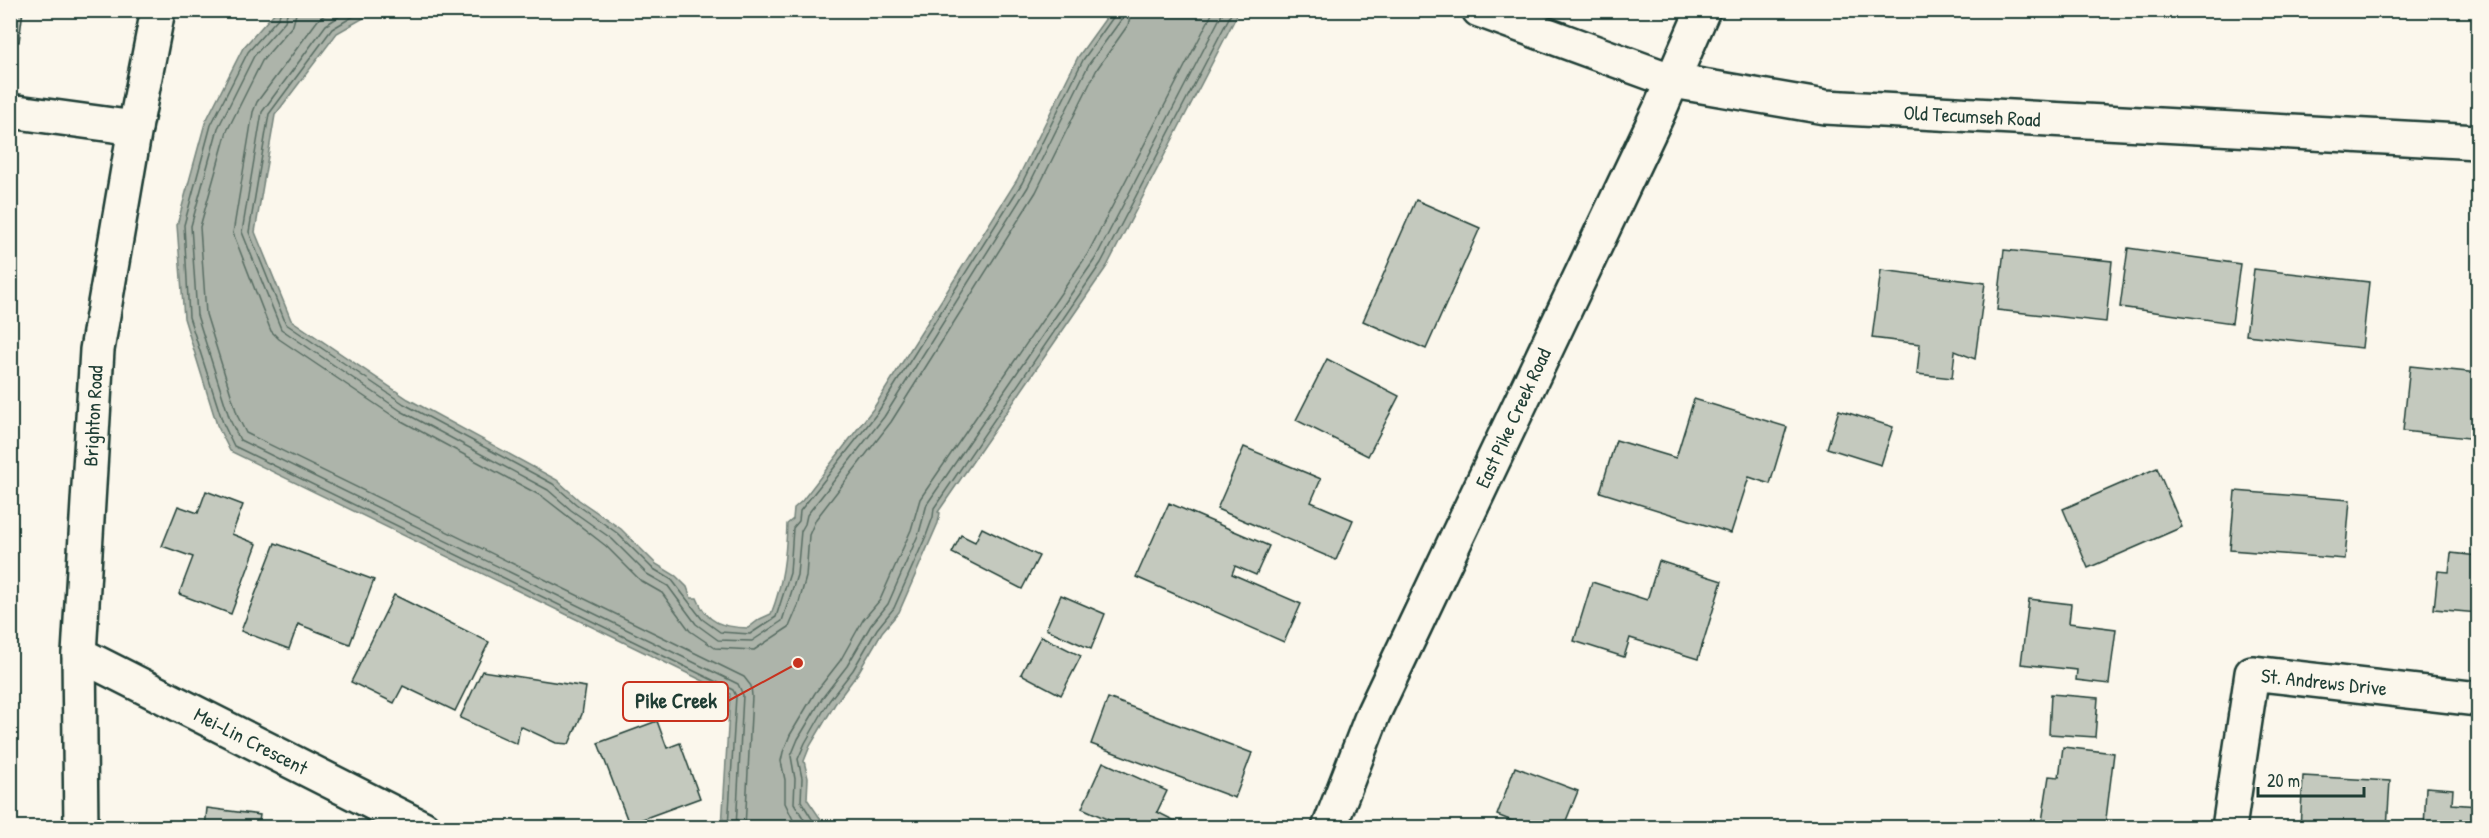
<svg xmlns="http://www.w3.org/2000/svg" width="2489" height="838" viewBox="0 0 2489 838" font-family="'Patrick Hand',sans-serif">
<rect width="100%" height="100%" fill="#fbf7ec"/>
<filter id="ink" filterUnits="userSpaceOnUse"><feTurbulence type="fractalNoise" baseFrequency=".0167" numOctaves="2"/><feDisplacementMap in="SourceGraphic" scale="12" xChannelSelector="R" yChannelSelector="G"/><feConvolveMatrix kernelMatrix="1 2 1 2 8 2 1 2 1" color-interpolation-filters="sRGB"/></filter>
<g filter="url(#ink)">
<path fill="#adb4aa" stroke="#74847b" stroke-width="1.5" d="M277,10L376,11L337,33L275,115L255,232L291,320L408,399L557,480L579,500L621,529L656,564L676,576L687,587L691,598H697C707,624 723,627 748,628L760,619L771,614C783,584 786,555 787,524L793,519L794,508L802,501L873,409L1017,180L1078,57L1111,11H1239L1107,266L938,512L940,513L938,523L899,612L882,632L858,673L835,704L810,746L804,761L808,778L807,799L822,821L836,827H722L730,694L230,451L217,425L184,318L177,225L205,123L243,48Z"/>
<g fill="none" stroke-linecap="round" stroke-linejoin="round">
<g stroke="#586d63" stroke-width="1.5">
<polyline points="281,10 279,17 248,52 211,125 184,225 189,317 223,423 234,446 733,690 736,696 728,828"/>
<polyline points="288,10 285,21 254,56 218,128 191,226 197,315 230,420 240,440 738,684 743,695 736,828"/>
<polyline points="297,10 293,25 262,61 227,131 200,227 206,314 238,417 246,433 744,677 751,686 752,696 745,828"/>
<polyline points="331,10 318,20 257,102 253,112 233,233 271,331 279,339 396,418 543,497 606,546 641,581 662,593 690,631 715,648 754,650 789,627 798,606 806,577 809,535 816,519 891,422 1036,192 1097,69 1128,25 1132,10"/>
<polyline points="349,10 326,25 262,112 242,232 281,329 401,411 548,490 571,510 612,539 647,574 668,586 696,624 718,640 752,641 782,621 797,575 801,531 805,524 807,515 884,417 1028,187 1089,64 1121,20 1123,10"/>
<polyline points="364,10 332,29 269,114 249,232 286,324 404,404 553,484 576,504 617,533 652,568 672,580 702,619 720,632 750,634 776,617 790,573 793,528 799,521 800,511 878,412 1022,183 1083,60 1114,16 1115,10"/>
<polyline points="797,828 785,803 785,780 781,761 783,752 790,735 815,693 840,661 863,620 880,600 911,530 920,499 1087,255 1214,10"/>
<polyline points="809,828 794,803 795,779 791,756 798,739 823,697 847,666 871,625 888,604 919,533 927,504 1095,259 1224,10"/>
<polyline points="821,828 812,819 801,801 802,778 798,759 805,743 829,701 853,670 877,629 894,608 926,536 933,517 934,508 1101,263 1233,10"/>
</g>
</g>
<g fill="#c4c9be" stroke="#1f3d34" stroke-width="1.5">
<polygon points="10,10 23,10 19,42 10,41"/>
<polygon points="1416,200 1480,228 1426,349 1363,321"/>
<polygon points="2128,248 2240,264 2232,323 2120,307"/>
<polygon points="2004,250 2112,261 2106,322 1997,310"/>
<polygon points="2254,269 2369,282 2362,348 2246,335"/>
<polygon points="1881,270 1985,283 1975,359 1955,351 1952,378 1917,374 1920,344 1872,338"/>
<polygon points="1327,359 1399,396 1368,456 1296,420"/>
<polygon points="2410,366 2478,373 2478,439 2403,431"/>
<polygon points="1694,399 1787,427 1770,484 1749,477 1731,533 1600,492 1616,440 1676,458"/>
<polygon points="1839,410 1893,427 1881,465 1827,448"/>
<polygon points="1244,447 1321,479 1311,502 1353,520 1336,560 1217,509"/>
<polygon points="2157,468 2182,527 2088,568 2063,509"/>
<polygon points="206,491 243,505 232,534 257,544 231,614 179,594 193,557 162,546 178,506 198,513"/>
<polygon points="2235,491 2350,500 2345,559 2230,550"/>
<polygon points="1169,503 1269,546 1256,575 1235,566 1232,574 1301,604 1284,642 1136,577"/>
<polygon points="982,528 1039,556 1022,589 952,553 961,535 975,542"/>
<polygon points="275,543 374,580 350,644 298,624 289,649 241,631"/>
<polygon points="2451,553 2478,556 2478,613 2434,609 2438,571 2449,572"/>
<polygon points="1659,561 1722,581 1698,659 1630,638 1624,657 1574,641 1592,582 1647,600"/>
<polygon points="394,595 489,642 455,711 403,686 394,703 351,682"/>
<polygon points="1061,595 1105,614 1091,649 1046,629"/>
<polygon points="2029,599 2071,604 2069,623 2116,629 2109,684 2076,680 2077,670 2021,664"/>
<polygon points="1041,636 1081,656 1061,695 1021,674"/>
<polygon points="482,671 586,687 582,714 569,744 556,743 520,726 517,744 460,718"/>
<polygon points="2051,694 2098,698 2095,737 2049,734"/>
<polygon points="1108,698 1252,753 1235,798 1091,744"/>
<polygon points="657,721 667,748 680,743 700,798 629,824 598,743"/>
<polygon points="2063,747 2114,753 2105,827 2108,828 2041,828 2049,776 2059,777"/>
<polygon points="1103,762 1167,791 1157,812 1183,825 1182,828 1116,828 1118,824 1082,808"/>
<polygon points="1515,767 1578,791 1563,828 1530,828 1497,815"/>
<polygon points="2303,776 2390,781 2387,828 2300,828"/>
<polygon points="2426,787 2453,789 2452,804 2478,806 2478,828 2424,828"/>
<polygon points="207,808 260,815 259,822 279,825 279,828 205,828"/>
</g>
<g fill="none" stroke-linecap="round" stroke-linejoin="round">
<g stroke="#1f3d34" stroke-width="38">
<g id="minor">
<polyline points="10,111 135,128"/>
<polyline points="79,654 423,828"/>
<polyline points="1329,828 1373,714 1660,109 1703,10"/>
<polyline points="2229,828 2252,673 2478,699"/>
</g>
</g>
<g stroke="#1f3d34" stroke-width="38">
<g id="major">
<polyline points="1479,10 1673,81 1825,107 2478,142"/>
<polyline points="81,828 79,654 97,350 135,128 158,10"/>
</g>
</g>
<use href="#minor" stroke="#fbf7ec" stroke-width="33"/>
<use href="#major" stroke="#fbf7ec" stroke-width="33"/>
</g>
</g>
<g text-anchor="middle" stroke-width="4.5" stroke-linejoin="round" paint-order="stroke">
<g font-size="20" fill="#1f3d34" stroke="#fbf7ec">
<text transform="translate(1972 116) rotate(3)" y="7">Old Tecumseh Road</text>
<text transform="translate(93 416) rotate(-87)" y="7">Brighton Road</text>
<text transform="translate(1513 418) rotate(-65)" y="7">East Pike Creek Road</text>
<text transform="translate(2324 682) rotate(6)" y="7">St. Andrews Drive</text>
<text transform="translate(251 741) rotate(27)" y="7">Mei-Lin Crescent</text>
</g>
</g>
<path fill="none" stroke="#c8321e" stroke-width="2" d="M798 663L728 701"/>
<circle fill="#c8321e" stroke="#fbf7ec" stroke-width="2" cx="798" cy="663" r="6"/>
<rect fill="#fbf7ec" stroke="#c8321e" stroke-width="2" x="623" y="682" width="105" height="39" rx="6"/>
<g font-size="21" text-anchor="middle" font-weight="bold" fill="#1f3d34">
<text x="676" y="708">Pike Creek</text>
</g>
<rect width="2489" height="838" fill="none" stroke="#fbf7ec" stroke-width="36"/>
<rect x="18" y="18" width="2453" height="802" fill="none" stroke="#1f3d34" stroke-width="2" filter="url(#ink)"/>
<path d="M2258 787v9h106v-9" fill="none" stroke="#1f3d34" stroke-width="3"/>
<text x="2267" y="787" font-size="18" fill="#1f3d34" stroke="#fbf7ec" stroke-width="4.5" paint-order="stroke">20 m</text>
</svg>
